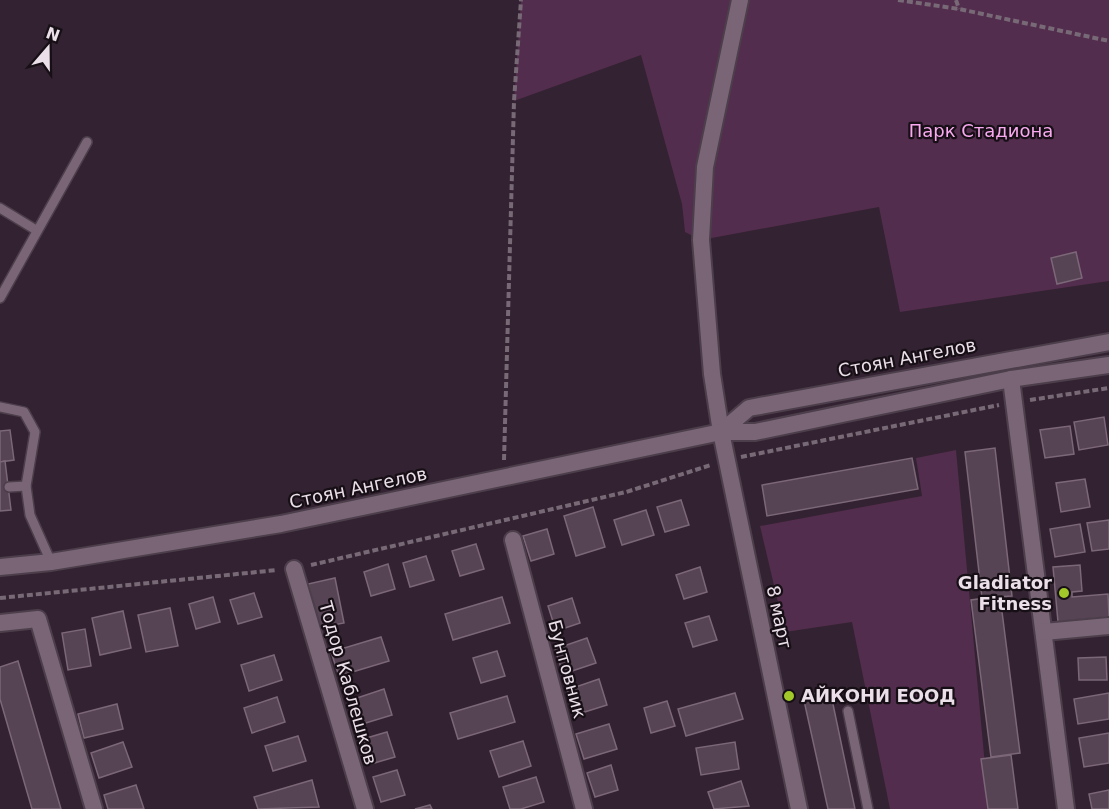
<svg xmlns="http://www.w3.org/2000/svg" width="1109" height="809" viewBox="0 0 1109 809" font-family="'DejaVu Sans',sans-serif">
<rect width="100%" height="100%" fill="#332231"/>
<g fill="#522d4d">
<polygon points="521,0 1109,0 1109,281 900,312 879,207 701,240 685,232 682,204 641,55 514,101"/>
<polygon points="956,450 989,809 890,809 852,622 785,632 760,526 922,496 916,458"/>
</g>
<g fill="#564353" stroke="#7b6777" stroke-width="1.5">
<polygon points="1076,252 1082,278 1057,284 1051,258"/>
<polygon points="1104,417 1108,445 1079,450 1074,422"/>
<polygon points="1070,426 1074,454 1045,458 1040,430"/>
<polygon points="10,430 14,460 0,462 0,431"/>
<polygon points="995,448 1012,596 982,598 965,452"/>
<polygon points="912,458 918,489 767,516 762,485"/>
<polygon points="5,461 11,510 0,511 0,462"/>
<polygon points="1085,479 1090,507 1061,512 1056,483"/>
<polygon points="681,500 689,525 665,532 657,507"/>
<polygon points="593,507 605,547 576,556 564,516"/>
<polygon points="646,510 654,535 622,545 614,520"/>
<polygon points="1109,520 1109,549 1092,551 1087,523"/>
<polygon points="1080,524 1085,552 1055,557 1050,529"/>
<polygon points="547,529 554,554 531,561 523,536"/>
<polygon points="476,544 484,569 460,576 452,551"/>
<polygon points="426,556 434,580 410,587 403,563"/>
<polygon points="388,564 395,589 371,596 364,572"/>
<polygon points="1080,565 1082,591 1072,592 1072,597 1108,594 1109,617 1058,622 1053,567"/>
<polygon points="700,567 707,592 684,599 676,575"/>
<polygon points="335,578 344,623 318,628 308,584"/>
<polygon points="254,593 262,617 238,624 230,600"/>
<polygon points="1000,596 1020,753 991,757 971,600"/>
<polygon points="213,597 220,622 196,629 189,604"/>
<polygon points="502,597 510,623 453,640 445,614"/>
<polygon points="572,598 580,623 556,631 548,606"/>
<polygon points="170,608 178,646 146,652 138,615"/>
<polygon points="123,611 131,648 100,655 92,618"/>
<polygon points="709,616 717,640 693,647 685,623"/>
<polygon points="85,629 91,666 68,670 62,633"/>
<polygon points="381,637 389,661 339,676 331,652"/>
<polygon points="587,638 596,663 563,674 555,649"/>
<polygon points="497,651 505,676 481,683 473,658"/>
<polygon points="274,655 282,680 249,691 241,665"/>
<polygon points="1106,657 1107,680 1079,680 1078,658"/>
<polygon points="18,661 61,809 32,809 0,699 0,667"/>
<polygon points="599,679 607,705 575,715 567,690"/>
<polygon points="384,689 392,715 359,725 351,700"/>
<polygon points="830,690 855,809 828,809 803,696"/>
<polygon points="735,693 743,719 686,736 678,709"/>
<polygon points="1109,693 1109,719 1078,724 1074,699"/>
<polygon points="507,696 515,722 458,739 450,713"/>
<polygon points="277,697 285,722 252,733 244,708"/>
<polygon points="667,701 675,726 651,733 644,708"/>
<polygon points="117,704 123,729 84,738 78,714"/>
<polygon points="609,724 617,749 584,759 576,734"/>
<polygon points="387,732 395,757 371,764 363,739"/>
<polygon points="1109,733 1109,763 1084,767 1079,738"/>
<polygon points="298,736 306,761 273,771 265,746"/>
<polygon points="523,741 531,766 499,777 490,751"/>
<polygon points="123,742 132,767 99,778 91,753"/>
<polygon points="735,742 739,769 701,775 696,748"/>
<polygon points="1011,755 1018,809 988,809 981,759"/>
<polygon points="611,765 618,790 595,797 587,773"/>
<polygon points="397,770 405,795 381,802 373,777"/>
<polygon points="536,777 544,802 521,809 510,809 503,787"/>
<polygon points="312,780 319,807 258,809 254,797"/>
<polygon points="741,781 749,806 714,809 708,792"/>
<polygon points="136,785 144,809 108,809 104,795"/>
<polygon points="1109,790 1109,809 1092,809 1089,794"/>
<polygon points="430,805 432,809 415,809"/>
</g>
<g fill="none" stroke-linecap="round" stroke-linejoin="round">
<g stroke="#4d3e4b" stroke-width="12">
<g id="service">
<polyline points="0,208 36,230"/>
<polyline points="0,298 87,142"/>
<polyline points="0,407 24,412 35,432 26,486 30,515 51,562"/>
<polyline points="9,487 26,486"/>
<polyline points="848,711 868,809"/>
</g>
</g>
<g stroke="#4d3e4b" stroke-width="20">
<g id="minor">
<polyline points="740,0 705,167 701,240 712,374 721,432 799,809"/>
<polyline points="1011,379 1066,809"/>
<polyline points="513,540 584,809"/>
<polyline points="294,569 365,809"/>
<polyline points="0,623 38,619 94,809"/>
<polyline points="1044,632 1109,626"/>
</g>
</g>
<g stroke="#4d3e4b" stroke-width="20">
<g id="secondary">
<polyline points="721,432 749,408 1109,342"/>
<polyline points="0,567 51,562 281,524 721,432 755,432 1011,379 1109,365"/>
</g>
</g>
<g stroke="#786976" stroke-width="4" stroke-dasharray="6 3" stroke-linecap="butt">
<polyline points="898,0 959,9 1109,41"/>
<polyline points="956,0 959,9"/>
<polyline points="1030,400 1109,388"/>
<polyline points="741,457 999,405"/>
<polyline points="504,460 514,101 521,0"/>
<polyline points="311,565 626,492 711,465"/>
<polyline points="0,598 277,570"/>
</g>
<use href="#service" stroke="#796576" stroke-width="9"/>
<use href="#minor" stroke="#796576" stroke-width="16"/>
<use href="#secondary" stroke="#796576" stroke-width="16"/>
</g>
<g fill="#a2c929" stroke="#160f15" stroke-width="2">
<circle cx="1064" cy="593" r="6"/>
<circle cx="789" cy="696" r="6"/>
</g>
<g text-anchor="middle" stroke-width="4.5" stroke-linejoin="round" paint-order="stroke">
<g font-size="18" fill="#f9a9ef" stroke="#160f15">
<text x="981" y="137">Парк Стадиона</text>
</g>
<g font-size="18" fill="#ebdfe9" stroke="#160f15">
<text transform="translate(907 358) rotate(-11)" y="6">Стоян Ангелов</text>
<text transform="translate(358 488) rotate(-12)" y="6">Стоян Ангелов</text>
<text transform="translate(779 617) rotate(78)" y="6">8 март</text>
<text transform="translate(567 669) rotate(75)" y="6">Бунтовник</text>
<text transform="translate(348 683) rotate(74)" y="6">Тодор Каблешков</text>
</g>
<g font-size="18" font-weight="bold" fill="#ebdfe9" stroke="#160f15" text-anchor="end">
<text x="1052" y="589">Gladiator<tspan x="1052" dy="21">Fitness</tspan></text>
<text x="801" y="702" text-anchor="start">АЙКОНИ ЕООД</text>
</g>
</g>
<g transform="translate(48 48) rotate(20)" stroke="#160f15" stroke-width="4.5" paint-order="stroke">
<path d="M0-4.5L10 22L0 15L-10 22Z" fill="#ebdfe9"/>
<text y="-9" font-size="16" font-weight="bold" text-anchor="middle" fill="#ebdfe9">N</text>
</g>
</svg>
